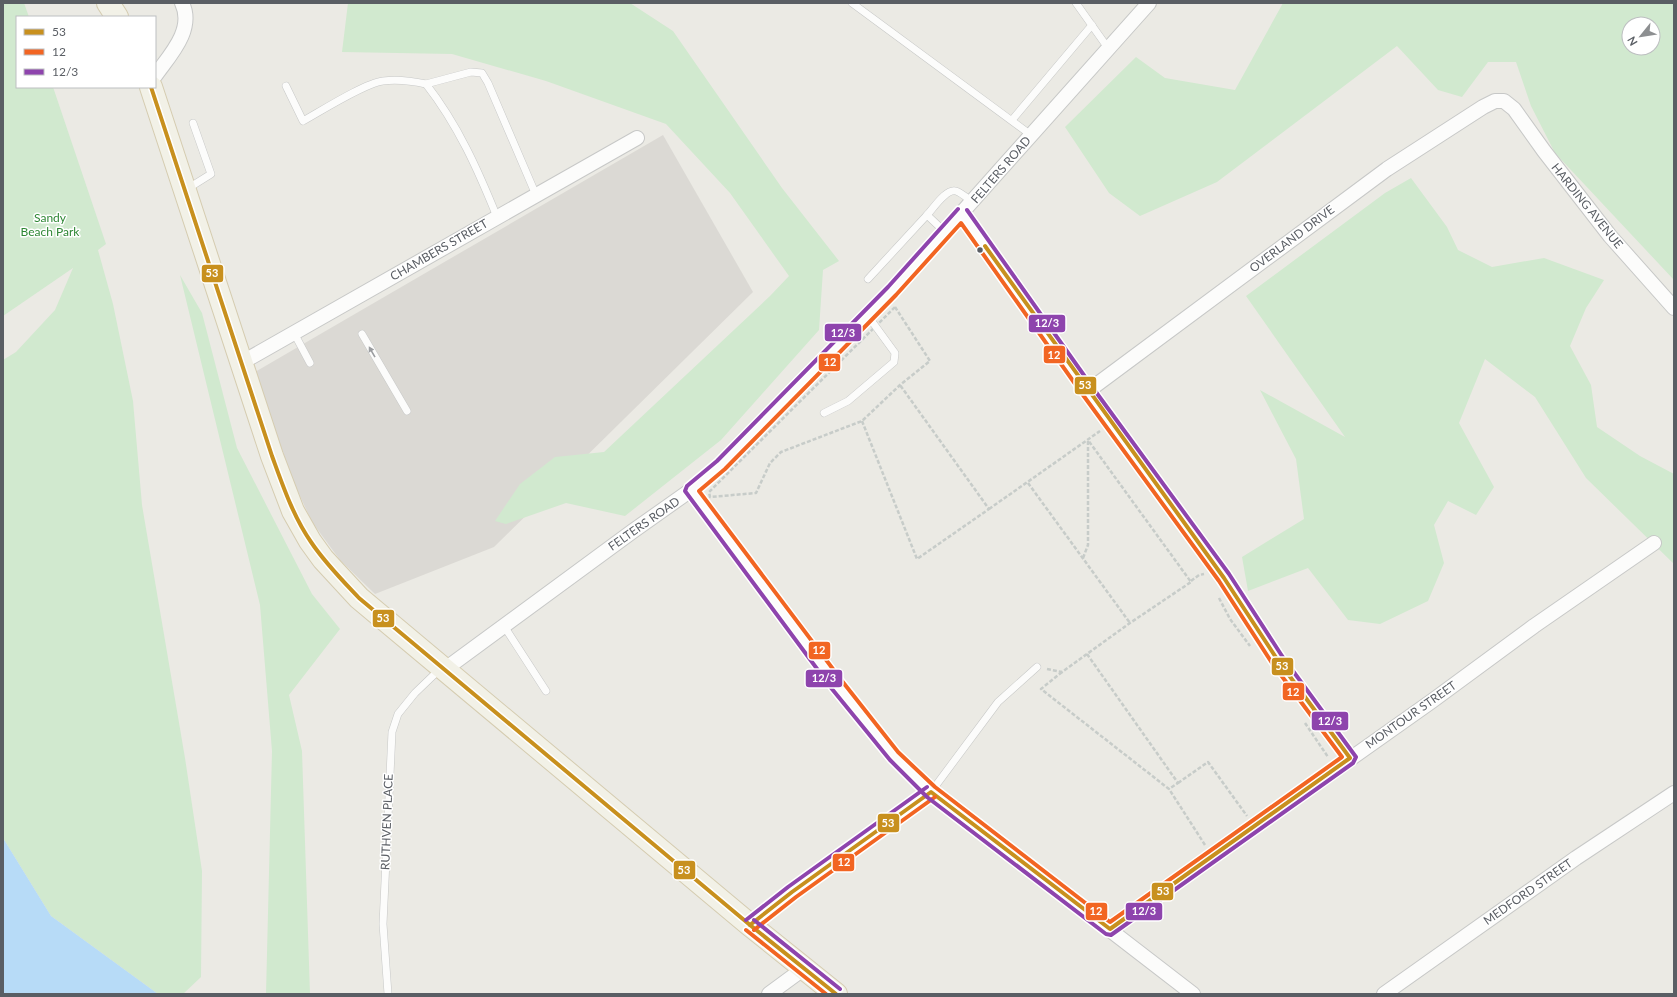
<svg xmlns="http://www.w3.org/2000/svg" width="1677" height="997" viewBox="0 0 1677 997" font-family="Lato,sans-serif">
<rect width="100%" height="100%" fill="#ebeae4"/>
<polygon fill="#dbd9d4" points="663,135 753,292 494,547 375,594 340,560 312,522 293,481 255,372"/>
<g fill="#d1e9cf" fill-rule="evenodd">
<polygon points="3,3 24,3 29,17 17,17 17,87 53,87 106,244 98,250 113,304 133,401 142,505 185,758 202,871 201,977 183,994 158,994 51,916 3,838 3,360 16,352 55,310 73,268 3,316"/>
<polygon points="348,3 630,3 673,31 782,188 839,261 823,270 819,330 721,440 625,516 566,503 506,524 495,521 520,484 555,457 604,452 770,296 789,276 730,193 666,124 546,81 452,54 342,52"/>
<path d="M1283,3H1674V280L1555,153L1531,106L1516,62H1488L1462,97L1438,90L1397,46L1217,182L1140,216L1109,193L1065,127L1136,57L1165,78L1235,90ZM1629,24H1653V48H1629Z"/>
<polygon points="1411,178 1447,227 1458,250 1492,267 1544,258 1604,280 1586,308 1570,346 1591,385 1597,427 1640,456 1674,474 1674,564 1586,478 1535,397 1485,359 1459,423 1494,487 1476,515 1448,501 1434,525 1444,563 1428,601 1380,624 1348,620 1308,568 1248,591 1242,557 1304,519 1296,459 1260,390 1345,437 1246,296 1385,193"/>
<polygon points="180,275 202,313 237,448 312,594 340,629 289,695 302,751 310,994 266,994 272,751 260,605"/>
</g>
<polygon fill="#b7dbf7" points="3,838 51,916 158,994 3,994"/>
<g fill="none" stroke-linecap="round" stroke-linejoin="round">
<g stroke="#c7c8c7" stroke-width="8">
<g id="lane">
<polyline points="852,3 1031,135"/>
<polyline points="1076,3 1108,48"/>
<polyline points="426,84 471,72 482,73 488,83 536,195"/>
<path d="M286,86L303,121C321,111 365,83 383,81C398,79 412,81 426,84C458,125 478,170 497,217"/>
<polyline points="1012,120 1092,25"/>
<polyline points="187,189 211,174 193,123"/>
<path d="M927,215C933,209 946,188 956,191C962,193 967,198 972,202"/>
<polyline points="868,279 927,215 945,232"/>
<polyline points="294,333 310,363"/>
<polyline points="362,334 407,411"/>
<polyline points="824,413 848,401 894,362 895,353 868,316"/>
<polyline points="504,626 546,691"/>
<polyline points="931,792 998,702 1037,667"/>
<polyline points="388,994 383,924 392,732 398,714 415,693 440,669"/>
</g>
</g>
<g stroke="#c7c8c7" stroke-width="16">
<g id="street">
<path d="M155,76C169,56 195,30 182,3"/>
<polyline points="962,213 1088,391 1224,578 1277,659 1350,758"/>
<polyline points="241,363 637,138"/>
<polyline points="1088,391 1387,169 1483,107 1495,101 1504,101 1514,109 1544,151 1610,236 1674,308"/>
<polyline points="691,490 837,685 894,756 931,792 1193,994"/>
<polyline points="444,670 633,531 691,490 721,465 892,291 1149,3"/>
<polyline points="750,925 792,892 931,792"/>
<polyline points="1110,929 1432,701 1534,626 1654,543"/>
<polyline points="769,994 803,969"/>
<polyline points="1384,994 1576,858 1674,793"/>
</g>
</g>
<g stroke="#d5ccb0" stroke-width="24">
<g id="primary">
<polyline points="108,3 117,17"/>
<polyline points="151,87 272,456 293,511 310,541 323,559 359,598 750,925 836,994"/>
</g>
</g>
<g stroke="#c7ccc9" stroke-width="2.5" stroke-dasharray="4 2" stroke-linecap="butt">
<polygon points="895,307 930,361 900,385 862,421 781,452 770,463 756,493 710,497 709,492 713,488"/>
<polyline points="862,421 917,559 989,509 900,385"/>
<polyline points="1028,483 1130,623"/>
<polyline points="989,509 1100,431"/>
<polyline points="1083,558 1088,545 1088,441"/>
<polyline points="1191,581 1199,575 1204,574"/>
<polyline points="1219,598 1230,619 1250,646"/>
<polyline points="1087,654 1178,783 1169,789"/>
<polyline points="1047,669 1062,672 1130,623 1191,582 1088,440"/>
<polyline points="1062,672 1041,689 1169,789 1205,845"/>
<polyline points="1305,723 1328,757"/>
<polyline points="1178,783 1208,762 1247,816"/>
</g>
<use href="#lane" stroke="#fcfcfb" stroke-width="7"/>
<use href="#street" stroke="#fcfcfb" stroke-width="14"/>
<use href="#primary" stroke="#f2f1e7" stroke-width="22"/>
<g stroke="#fff" stroke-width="7">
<g id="bus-1">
<path d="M151,87L272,456C283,486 293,516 311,542C325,563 342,580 359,598L750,925L836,994"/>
<polyline points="750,925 792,892 931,792 1110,929 1350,758 1277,659 1224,578 985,246"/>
</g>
</g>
<g stroke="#fff" stroke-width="7">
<g id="bus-2">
<polygon points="961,223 1083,395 1219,581 1272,663 1342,757 1110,922 935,787 898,752 842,681 699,491 725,469 896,295"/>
<polyline points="746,930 826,994"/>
<polyline points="754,930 796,897 935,797"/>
</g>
</g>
<g stroke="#fff" stroke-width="7">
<g id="bus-3">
<polyline points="958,209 888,287 717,461 687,486 685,491 832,689 890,760 927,797 1106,934 1111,935 1353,763 1356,757 1282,656 1229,574 1093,388 967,210"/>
<polyline points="746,920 788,887 927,787"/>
<polyline points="754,920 840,989"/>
</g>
</g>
<use href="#bus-1" stroke="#c8901e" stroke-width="4"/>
<use href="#bus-2" stroke="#f26522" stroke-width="4"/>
<use href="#bus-3" stroke="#8e44ad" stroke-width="4"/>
</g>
<defs><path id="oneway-solid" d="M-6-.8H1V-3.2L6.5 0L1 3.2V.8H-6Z"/></defs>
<use fill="#9b9da0" href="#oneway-solid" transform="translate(372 352) rotate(-120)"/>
<circle fill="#5a5e64" stroke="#fff" stroke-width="1.5" cx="980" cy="250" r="3.5"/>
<g text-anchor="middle" stroke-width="3" stroke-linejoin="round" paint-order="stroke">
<g font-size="12" fill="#5a5e64" stroke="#fff">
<text transform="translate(1001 170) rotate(-49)" y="4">FELTERS ROAD</text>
<text transform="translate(1587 206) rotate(51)" y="4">HARDING AVENUE</text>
<text transform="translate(1292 239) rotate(-37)" y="4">OVERLAND DRIVE</text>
<text transform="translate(439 250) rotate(-30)" y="4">CHAMBERS STREET</text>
<text transform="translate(644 524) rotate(-35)" y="4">FELTERS ROAD</text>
<text transform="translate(1411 715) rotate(-35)" y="4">MONTOUR STREET</text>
<text transform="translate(387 822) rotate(-88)" y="4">RUTHVEN PLACE</text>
<text transform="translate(1528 892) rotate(-35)" y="4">MEDFORD STREET</text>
</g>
<g font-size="12" fill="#2e8734" stroke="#fff">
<text x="50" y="222">Sandy<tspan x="50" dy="14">Beach Park</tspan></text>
</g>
</g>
<g stroke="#fff" stroke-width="1.5">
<rect x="201" y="264" width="23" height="19" rx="4" fill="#c8901e"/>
<rect x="1028" y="314" width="38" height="19" rx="4" fill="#8e44ad"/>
<rect x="824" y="323" width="38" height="19" rx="4" fill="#8e44ad"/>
<rect x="1043" y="345" width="23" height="19" rx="4" fill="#f26522"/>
<rect x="818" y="353" width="23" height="19" rx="4" fill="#f26522"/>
<rect x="1074" y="376" width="23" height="19" rx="4" fill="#c8901e"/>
<rect x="372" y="609" width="23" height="19" rx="4" fill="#c8901e"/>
<rect x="808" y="641" width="23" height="19" rx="4" fill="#f26522"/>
<rect x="1271" y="657" width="23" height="19" rx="4" fill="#c8901e"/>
<rect x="805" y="669" width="38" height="19" rx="4" fill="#8e44ad"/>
<rect x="1282" y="682" width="23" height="19" rx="4" fill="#f26522"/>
<rect x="1311" y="711" width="38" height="20" rx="4" fill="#8e44ad"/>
<rect x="877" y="813" width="23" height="20" rx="4" fill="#c8901e"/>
<rect x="832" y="853" width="23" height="19" rx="4" fill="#f26522"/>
<rect x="673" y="860" width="23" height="20" rx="4" fill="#c8901e"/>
<rect x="1151" y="882" width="23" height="19" rx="4" fill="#c8901e"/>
<rect x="1085" y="902" width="23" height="19" rx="4" fill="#f26522"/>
<rect x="1125" y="902" width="38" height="19" rx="4" fill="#8e44ad"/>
</g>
<g font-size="11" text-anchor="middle" font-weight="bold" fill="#fff">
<text x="212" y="277">53</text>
<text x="1047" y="327">12/3</text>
<text x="843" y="337">12/3</text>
<text x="1054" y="359">12</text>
<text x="830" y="366">12</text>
<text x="1085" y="389">53</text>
<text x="383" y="622">53</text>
<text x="819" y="654">12</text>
<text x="1282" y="670">53</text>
<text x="824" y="682">12/3</text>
<text x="1293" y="696">12</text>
<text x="1330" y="725">12/3</text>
<text x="888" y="827">53</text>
<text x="844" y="866">12</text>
<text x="684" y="874">53</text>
<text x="1163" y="895">53</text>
<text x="1096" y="915">12</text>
<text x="1144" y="915">12/3</text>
</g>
<rect width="1677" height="997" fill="none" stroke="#5a5e64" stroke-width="8"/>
<rect x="16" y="16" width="140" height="72" fill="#ffffff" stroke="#bdbfc1"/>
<rect x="24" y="29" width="20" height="6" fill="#c8901e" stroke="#bdbfc1"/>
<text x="52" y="36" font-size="12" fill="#5a5e64">53</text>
<rect x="24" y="49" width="20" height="6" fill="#f26522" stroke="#bdbfc1"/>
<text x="52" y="56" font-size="12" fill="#5a5e64">12</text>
<rect x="24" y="69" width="20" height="6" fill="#8e44ad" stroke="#bdbfc1"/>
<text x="52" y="76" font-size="12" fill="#5a5e64">12/3</text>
<g transform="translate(1641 36) rotate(240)"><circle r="19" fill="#ffffff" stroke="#bdbfc1"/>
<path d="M0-3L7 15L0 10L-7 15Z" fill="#8d8f91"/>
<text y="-6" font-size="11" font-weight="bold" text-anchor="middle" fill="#5a5e64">N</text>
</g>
</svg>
